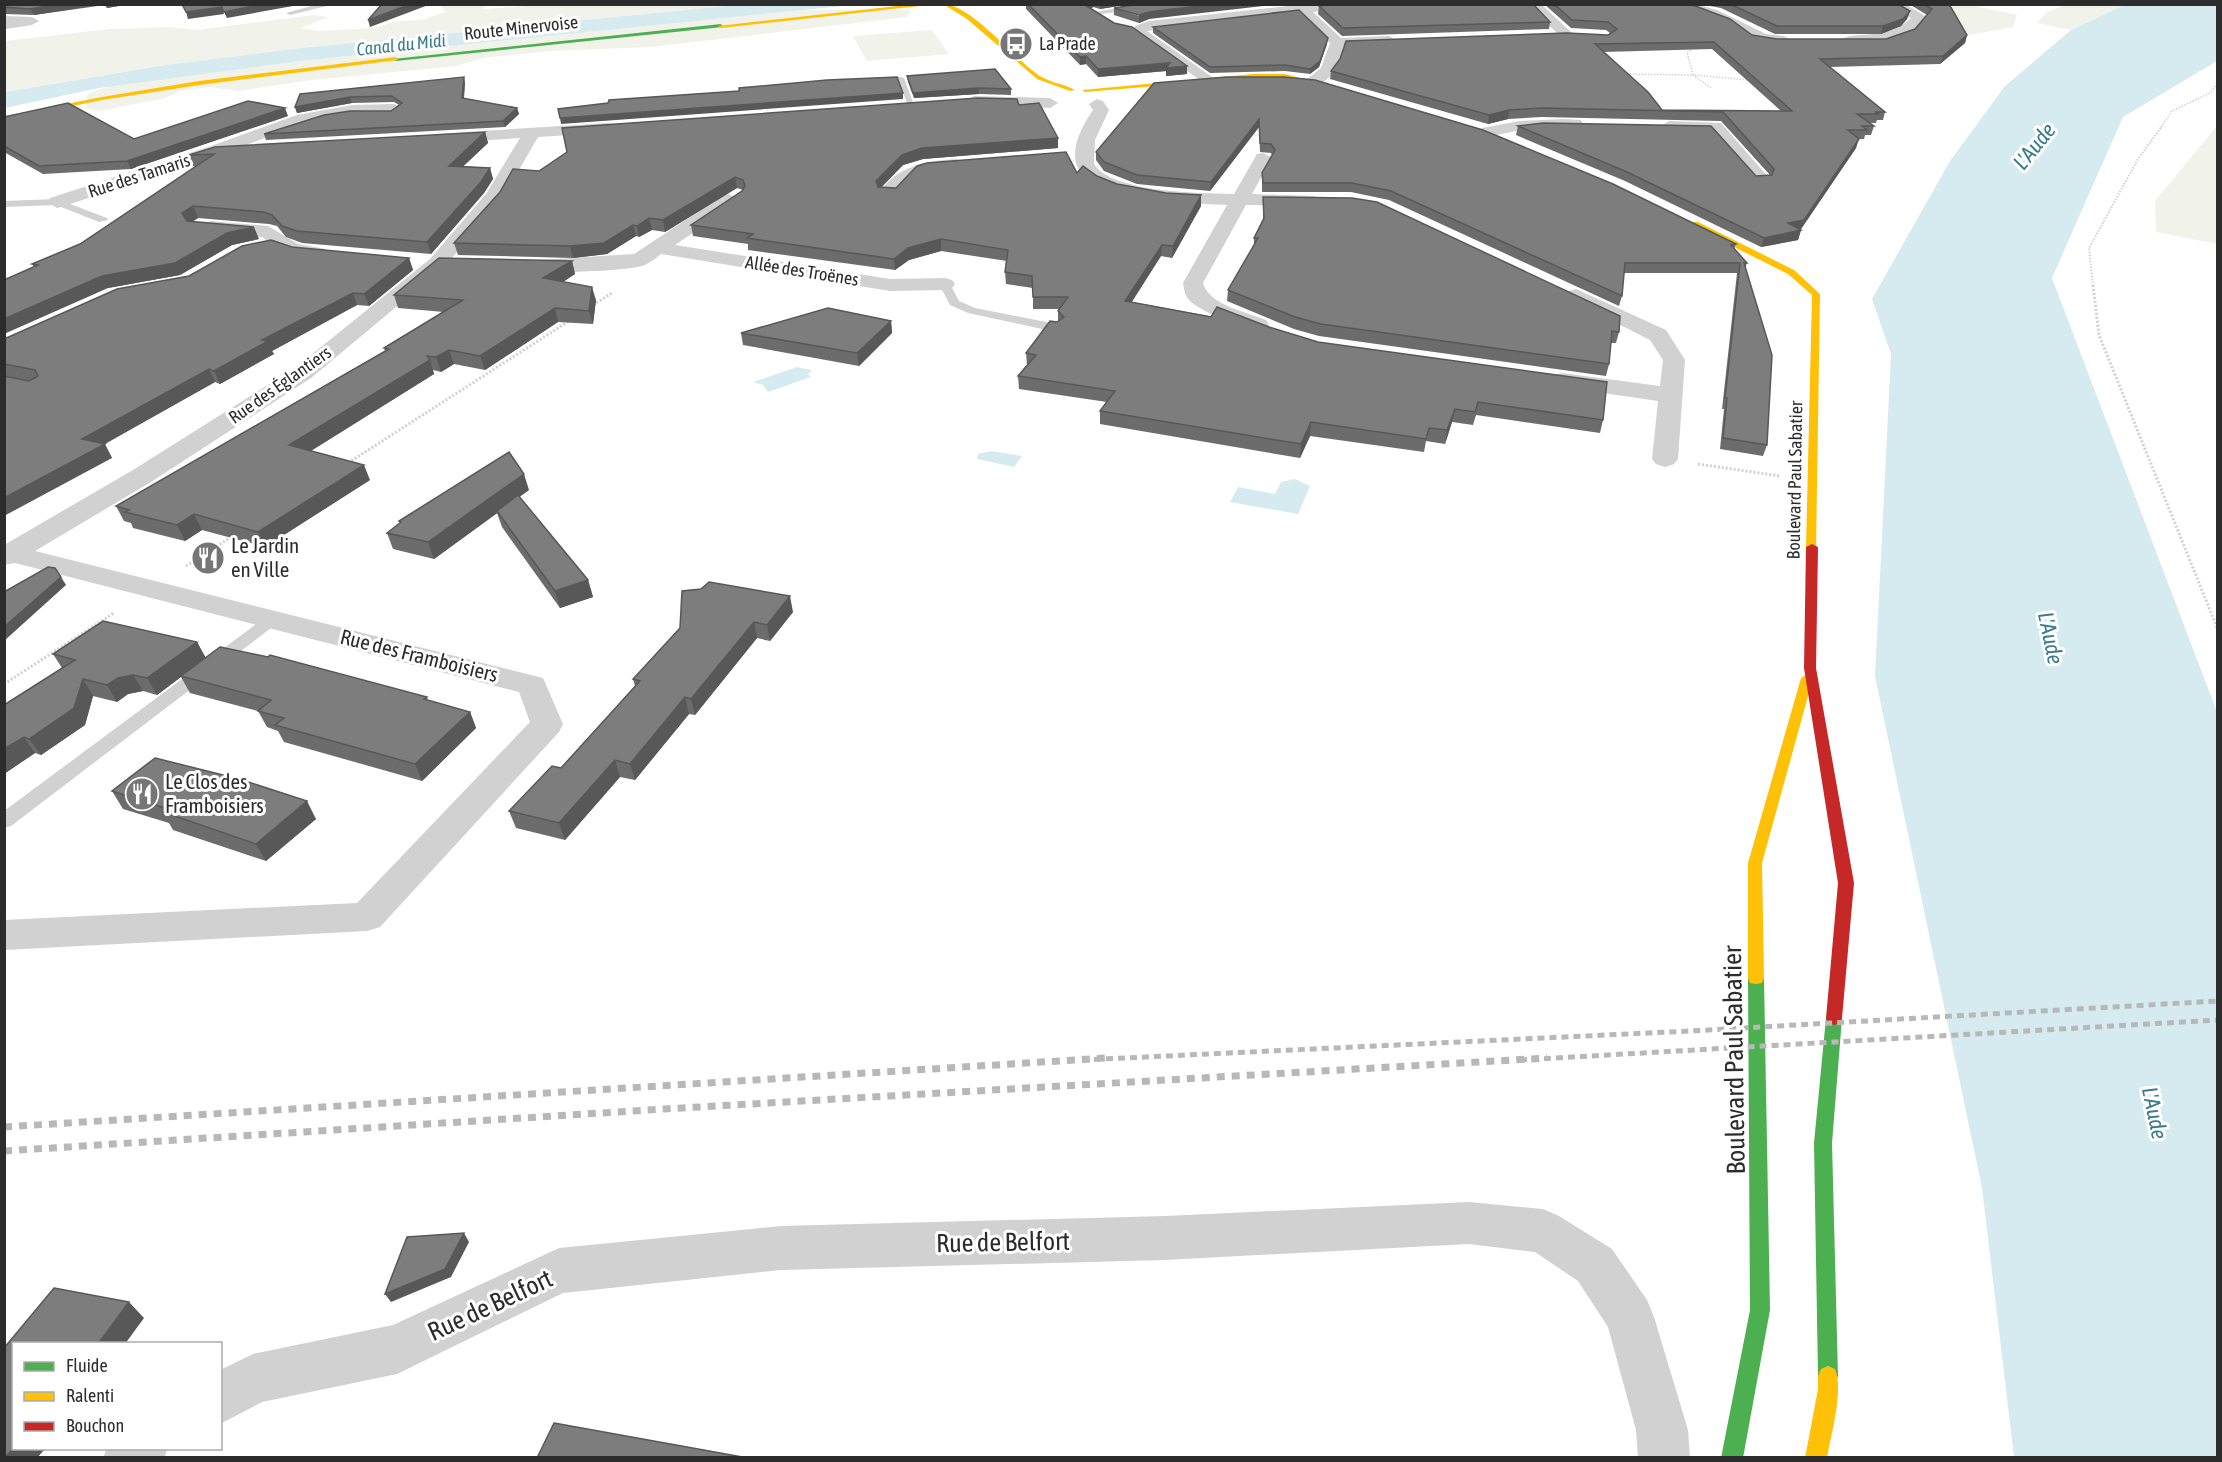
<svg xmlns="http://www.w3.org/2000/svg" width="2222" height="1462" viewBox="0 0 2222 1462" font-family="'Asap Condensed',sans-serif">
<rect width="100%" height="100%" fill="#fff"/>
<g fill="#f1f3ea">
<polygon points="440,4 488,5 482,9 556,4 736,5 301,48 158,66 5,92 5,41 109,29 169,27 197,30 313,15 328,17 301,28 319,31 375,28 393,22 425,19 445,12"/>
<polygon points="1912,5 1970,5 2017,15 2013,27 1969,35 1943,25 1956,16 1946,8"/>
<polygon points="2065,5 2124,5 2071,30 2037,23 2047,12"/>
<path d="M805,10H911L906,17L651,47L551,51L483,58L456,66L312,80L238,91L210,87L180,91L165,98L99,111L86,108L87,95C121,76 210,72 252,67C436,44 620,28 805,10Z"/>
<polygon points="932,30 949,54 867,61 853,36"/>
<polygon points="2217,126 2217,244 2156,232 2155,201"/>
</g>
<g fill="#d6ebf0">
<polygon points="736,5 854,5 300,61 99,88 5,108 5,92 165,65 301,48"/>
<polygon points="2124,5 2217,5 2217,61 2123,117 2052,278 2217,712 2217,1457 2014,1457 1982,1188 1875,676 1891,354 1872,299 1950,161 2005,86 2071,30"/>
<polygon points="797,367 812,370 808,374 811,377 768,392 763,385 753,382"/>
<polygon points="991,451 1022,456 1014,467 977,459 978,454"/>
<polygon points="1295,479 1310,486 1298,514 1230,502 1238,487 1275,494 1281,482"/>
</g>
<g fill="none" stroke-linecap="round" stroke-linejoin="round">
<g stroke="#d1d1d1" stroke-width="1.5" stroke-dasharray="1.5 1.5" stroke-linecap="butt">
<polyline points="1624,74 1693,75 1687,52 1692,50"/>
<polyline points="1711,88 1693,75 1749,80"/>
<polyline points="2161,127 2172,111 2210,93 2218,83"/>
</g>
<polyline stroke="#d1d1d1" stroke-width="2" stroke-dasharray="1.5 1.5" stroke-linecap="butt" points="2093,286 2089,248 2138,159 2162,126"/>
<g stroke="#d1d1d1" stroke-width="3" stroke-dasharray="2 2" stroke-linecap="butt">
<polyline points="2093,285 2099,335 2218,630"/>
<polyline points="593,305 612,293"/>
<polyline points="348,463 569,321"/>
<polyline points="1698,464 1780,476"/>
<polyline points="186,566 233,536"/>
<polyline points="4,684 114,613"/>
</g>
<g fill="#d1d1d1" fill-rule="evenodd">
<polygon points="319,4 335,4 290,15 286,13"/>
<polygon points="1136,5 1139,9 1094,15 1090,13"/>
<polygon points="897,76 904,78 915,108 908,106"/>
<polygon points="57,199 107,218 108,220 99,222 56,205 4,207 4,201"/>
<polygon points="941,282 949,282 959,301 975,308 1056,324 1062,328 1056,332 968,313 950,305 939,284"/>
<polygon points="273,614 281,619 279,622 11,826 4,828 4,811 267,616"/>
</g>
<g fill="#d1d1d1" fill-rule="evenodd">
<path d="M1307,4H1355L1349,8L1313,12L1341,38L1389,36L1396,40L1389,44L1343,46C1339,64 1333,81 1313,86L1305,81L1321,68L1330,43L1299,13L1147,31L1212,77L1215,80L1207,85L1133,33L1135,26L1149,21Z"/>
<polygon points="1527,4 1541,4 1573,34 1571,37 1561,37"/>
<path d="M1668,4H1695L1717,10L1766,34L1784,36L1791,40C1773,58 1731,23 1713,17C1699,13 1679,13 1668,4Z"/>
<path d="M1887,4H1905L1927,17C1908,41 1872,50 1843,43L1841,40C1851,30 1886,42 1911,18Z"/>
<polygon points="4,16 32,17 39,21 32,25 6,29"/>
<polygon points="974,96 1050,98 1058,103 1050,108 968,104 966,101"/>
<path d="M1097,99L1103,101L1109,110L1095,140L1094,164C1112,193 1202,193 1234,194L1257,154L1263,153L1272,158L1252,194L1315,196L1317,200L1308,206L1246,205L1203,283C1209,305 1246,312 1266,320L1269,325L1266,330C1250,334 1202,312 1190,301C1185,296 1184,290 1183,283L1227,205C1194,203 1097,202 1079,170C1068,151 1082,126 1093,110L1089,104Z"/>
<polygon points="394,104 400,106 402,109 400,112 352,115 306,122 223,154 64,206 57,208 48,202 50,198 211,146 297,115 352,105"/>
<polygon points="1564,119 1581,120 1583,124 1575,129 1520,130 1488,137 1480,132 1482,128 1520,121"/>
<polygon points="1669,121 1721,123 1770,179 1767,183 1755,183 1710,132 1663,130 1661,126"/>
<polygon points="608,123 614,124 616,128 614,132 538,137 501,201 444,267 311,378 151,482 35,551 543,678 563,724 559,732 380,927 367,931 4,950 4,920 357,903 530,722 519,692 15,563 4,565 4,545 133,470 295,368 430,259 486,194 520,138 441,143 435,142 433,138 435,134"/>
<path d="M956,159L965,164L962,168L925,173L895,197H881L879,193C897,166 926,161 956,159Z"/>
<path d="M729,194L738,200L736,204L675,245L890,279L945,278L952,280L955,284L952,288L945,290L890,291L661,254C656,258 651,262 645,265C626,272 542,274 522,269L519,265L522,261L634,254L722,196Z"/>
<polygon points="210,221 268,226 298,244 326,249 329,253 326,257 311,258 283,252 262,237 203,231 200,227"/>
<polygon points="1576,289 1666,330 1685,360 1678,459 1674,464 1665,467 1656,464 1652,459 1658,401 1562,387 1554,385 1550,380 1554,375 1562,373 1660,386 1663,360 1650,340 1569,299 1565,295 1569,291"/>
<polygon points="1469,1202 1543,1209 1559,1216 1612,1249 1647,1300 1654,1317 1688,1430 1690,1458 1638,1458 1636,1430 1608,1327 1578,1281 1535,1252 1469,1244 1165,1260 781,1270 563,1293 397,1374 262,1402 220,1424 220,1370 253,1354 393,1325 559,1248 781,1226 1165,1216"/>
<polygon points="107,1448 168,1448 164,1458 103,1458"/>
</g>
<g fill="#4caf50" fill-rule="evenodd">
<polygon points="721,24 723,27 396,61 393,59"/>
<polygon points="1756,972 1762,973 1764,978 1770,1310 1743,1458 1721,1458 1750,1310 1748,978 1750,973"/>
<polygon points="1834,1011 1840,1013 1842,1018 1832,1143 1838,1376 1835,1383 1828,1386 1821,1383 1818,1376 1814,1143 1826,1018 1828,1013"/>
</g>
<g fill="#ffc107" fill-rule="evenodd">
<polygon points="915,4 938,4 721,28 718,26"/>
<path d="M943,4C971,4 1015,60 1040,76C1051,83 1065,84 1075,90L1070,91L1037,79L967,19Z"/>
<polygon points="396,57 398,60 199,85 102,100 4,120 4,116 102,97 199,81"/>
<polygon points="1253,74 1285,74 1342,89 1339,91 1285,78 1253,78 1085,92 1082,90"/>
<polygon points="1692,222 1698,222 1794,270 1820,294 1816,549 1812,550 1806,547 1812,295 1788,274 1692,226"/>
<polygon points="1807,674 1813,678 1762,863 1764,978 1762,983 1756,984 1750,983 1748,978 1748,863 1801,678"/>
<path d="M1828,1366L1835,1369C1844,1390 1831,1434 1827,1458H1805L1818,1389V1376L1821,1369Z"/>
</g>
<polygon fill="#c62828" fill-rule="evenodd" points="1812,544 1818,547 1816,668 1854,883 1842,1018 1840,1023 1834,1025 1828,1023 1826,1018 1838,883 1804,668 1806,547"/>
<g stroke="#b8b8b8" stroke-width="5" stroke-dasharray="7 5" stroke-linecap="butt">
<polyline points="1082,1060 1690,1031 2218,1001"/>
<polyline points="1520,1060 2218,1020"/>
</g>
<g stroke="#b8b8b8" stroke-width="7" stroke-dasharray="8 7" stroke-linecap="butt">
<polyline points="4,1127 1106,1058"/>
<polyline points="4,1151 664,1109 1547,1058"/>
</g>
</g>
<g fill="#6c6c6c" fill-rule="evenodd">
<polygon points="4,4 130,4 107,8 105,5 34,15 4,14"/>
<polygon points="1026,4 1131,4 1100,9 1093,7 1091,9 1187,74 1166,76 1166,71 1098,77 1086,64 1080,65 1026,9"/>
<path d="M1544,4H1690L1752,35L1777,39H1886L1915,29L1927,15L1909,4H1949L1967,35L1965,43L1940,64L1829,67L1885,112L1883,120H1877L1876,123H1869L1874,126L1871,135H1865L1864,139H1858L1856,148L1801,229L1800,230H1801L1798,240L1761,247L1625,181L1516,135L1518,126L1756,176L1770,175L1721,121L1541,117L1508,119L1488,124L1330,79L1331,71L1608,35L1610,33L1606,30L1571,28ZM1712,49L1781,111L1662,110L1603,52Z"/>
<polygon points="1699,4 1898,4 1910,11 1907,19 1901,26 1881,34 1775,34 1721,8"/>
<polygon points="1319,6 1550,22 1549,29 1342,36 1318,14"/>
<polygon points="1114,8 1149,19 1139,23 1114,15"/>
<polygon points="1153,27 1327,44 1319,67 1310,74 1285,71 1210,73 1153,33"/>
<polygon points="907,76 1011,89 1011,95 979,94 914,98 908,82"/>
<polygon points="465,83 464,99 517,108 519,114 505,127 266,140 264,134 391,111 399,105 394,102 352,103 297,113 295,107 300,94"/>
<polygon points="1154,83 1736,244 1734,249 1747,263 1745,268 1767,445 1763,456 1720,449 1724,409 1722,409 1737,273 1624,273 1622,296 1619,306 1389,200 1351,192 1262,192 1262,173 1272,155 1271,153 1260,152 1259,127 1210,191 1137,184 1104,171 1096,160 1096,152"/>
<polygon points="1019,105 1058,138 1058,148 923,159 903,165 882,187 896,188 1077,173 1097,176 1117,184 1166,193 1201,195 1201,206 1172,258 1161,256 1132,302 1269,327 1318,342 1603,420 1600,433 1476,415 1473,425 1452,422 1445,444 1426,441 1424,452 1310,436 1300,458 1100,424 1100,411 1107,402 1019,389 1018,376 1027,365 1026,353 1058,321 1058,311 1060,309 1033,309 1033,288 1006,284 1005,272 1007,261 941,251 909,260 895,270 748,250 748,244 693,236 691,225 743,190 737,188 665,232 652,230 639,237 636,236 607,254 573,258 458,255 454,243 539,171"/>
<polygon points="288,116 131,169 43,174 4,152 4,117 134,139"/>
<polygon points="485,132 488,143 463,166 490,168 493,179 484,193 431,254 302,243 286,237 277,226 269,224 198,218 193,221 259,239 232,245 180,275 108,288 34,267 32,264 80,244 196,166 193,166 189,155"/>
<polygon points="1263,197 1619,332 1616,343 1611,343 1609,364 1606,376 1319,336 1294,329 1227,301 1228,290 1254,246 1254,238 1263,220"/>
<polygon points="292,247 409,258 413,270 369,306 357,305 272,351 274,354 220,384 215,382 104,444 112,458 29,381 30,381 4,376 4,339 189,276"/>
<polygon points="572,261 575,274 563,282 596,300 593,324 558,322 485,370 454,364 441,372 433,370 434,374 311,451 370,480 265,547 202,530 185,541 133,528 131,523 124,521 116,506 385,351 384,348 444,312 398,308 394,295"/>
<polygon points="891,321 892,333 859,366 743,345 741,333"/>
<polygon points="529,490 519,497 588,580 593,597 560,608 502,527 497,513 434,559 393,549 387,533 400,523 399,521"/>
<polygon points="793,612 770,641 757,638 695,715 689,714 635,780 620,777 565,840 516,828 509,811 561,768 635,686 633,679 680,628"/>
<polygon points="197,642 205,658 427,697 428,701 470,712 476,728 422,781 284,742 278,731 267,727 258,711 190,693 181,677 157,695 143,691 128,694 117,702 93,696 85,725 41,755 35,753 4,774 4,705 62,668 53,654"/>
<polygon points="112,791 316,819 266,861 173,830 169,823 123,809"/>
</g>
<g fill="#585858">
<polygon points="58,4 105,4 34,15 30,9"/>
<polygon points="106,4 130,4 107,8"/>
<polygon points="264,4 304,4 227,18 224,12"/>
<polygon points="411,4 431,4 370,27 368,20"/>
<polygon points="1086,4 1093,4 1093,7 1085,12"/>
<polygon points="1100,4 1131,4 1100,9"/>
<polygon points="1215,4 1281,4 1149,19 1139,23 1139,15 1149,12"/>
<polygon points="222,7 224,14 188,19 186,12"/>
<polygon points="1910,11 1907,19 1901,26 1881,34 1883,26"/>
<polygon points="1967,35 1965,43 1940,64 1943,56"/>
<polygon points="1328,38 1327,44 1319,67 1310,74 1310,69"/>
<polygon points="1086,56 1086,64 1080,65 1080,57"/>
<polygon points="1170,63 1187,66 1187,74 1166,76 1166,71 1098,77 1098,69"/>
<polygon points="464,77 465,83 463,104 462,98"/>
<polygon points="978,88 979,94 914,98 913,93"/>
<polygon points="903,93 903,99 561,124 560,118"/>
<polygon points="350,97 352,103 297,113 295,107"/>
<polygon points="285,108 288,116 131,169 127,161"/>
<polygon points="517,108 519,114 505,127 503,121"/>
<polygon points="1509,110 1508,119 1488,124 1489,115"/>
<polygon points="1259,119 1259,127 1210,191 1211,182"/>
<polygon points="485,132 488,143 452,177 449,166"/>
<polygon points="1058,138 1058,148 923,159 903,165 877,191 876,181 902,155 922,148"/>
<polygon points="1859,139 1856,148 1801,229 1785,233 1788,223"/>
<polygon points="490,168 493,179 484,193 431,254 427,242"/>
<polygon points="735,177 737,188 665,232 663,220"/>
<polygon points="1201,195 1201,206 1172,258 1173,246"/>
<polygon points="193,206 198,218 187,225 182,213"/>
<polygon points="649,218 652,230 639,237 637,226"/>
<polygon points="633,225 636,236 607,254 573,258 570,246"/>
<polygon points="254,227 259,239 232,245 180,275 108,288 4,334 4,319 102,276 227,233"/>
<polygon points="1801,230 1798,240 1761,247 1764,238"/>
<polygon points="941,239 941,251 909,260 895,270 894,259 908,248"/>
<polygon points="1162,245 1161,256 1124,313 1125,301"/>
<polygon points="409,258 413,270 369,306 364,294"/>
<polygon points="572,261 575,274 547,292 543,278"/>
<polygon points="592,287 596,300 593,324 589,311"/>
<polygon points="353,293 357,305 272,351 274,354 220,384 214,371 262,340"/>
<polygon points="555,308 558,322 485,370 480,356"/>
<polygon points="891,321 892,333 859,366 857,353"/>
<polygon points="449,350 454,364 441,372 436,357"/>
<polygon points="430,360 434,374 296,460 289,445"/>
<polygon points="209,369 215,382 89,453 82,439"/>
<polygon points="1455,409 1452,422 1445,444 1447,430"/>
<polygon points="1311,422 1310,436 1300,458 1301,444"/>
<polygon points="105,444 112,458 4,516 4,498"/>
<polygon points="364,465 370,480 265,547 258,532"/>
<polygon points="524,474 529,490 434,559 428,542"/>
<polygon points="194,514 202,530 185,541 177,525"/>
<polygon points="61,577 66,585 4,641 4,627"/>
<polygon points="588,580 593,597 560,608 555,591"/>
<polygon points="790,596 793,612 770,641 767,625"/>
<polygon points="754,622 757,638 695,715 691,699"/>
<polygon points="197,642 206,658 157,695 147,678"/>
<polygon points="133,675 143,691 128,694 117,702 107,685 118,678"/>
<polygon points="83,679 93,696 85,725 41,755 29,739"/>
<polygon points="685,697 689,714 635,780 630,764"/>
<polygon points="470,712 476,728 422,781 415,764"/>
<polygon points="24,737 35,753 4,774 4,749"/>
<polygon points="615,760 620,777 565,840 559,823"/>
<polygon points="307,801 316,819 266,861 256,844"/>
<polygon points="464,1233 469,1242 451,1277 391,1302 385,1294"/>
<polygon points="129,1302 144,1318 125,1344 98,1344"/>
<polygon points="14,1448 14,1449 45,1449 37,1458 4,1458"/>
</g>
<g fill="#7d7d7d" stroke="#585858" stroke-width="1.5" fill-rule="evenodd">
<polygon points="4,4 58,4 30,9 4,7"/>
<polygon points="182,4 264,4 224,12 222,7 186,12"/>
<polygon points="382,4 411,4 368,20"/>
<polygon points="1028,4 1086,4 1085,5 1114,23 1132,27 1187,66 1166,68 1170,63 1098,69 1086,56 1080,57"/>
<polygon points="1139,4 1215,4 1149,12 1139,15 1114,8"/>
<polygon points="1337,4 1533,4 1550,22 1343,28 1319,6"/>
<path d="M1554,4H1690L1730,19L1752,35L1777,39H1886L1915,29L1932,9L1924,4H1949L1967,35L1943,56L1820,59L1885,112H1875L1879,114H1857L1874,126H1862L1867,130H1848L1859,139L1804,220L1788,223L1801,230L1764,238L1627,172L1518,126L1543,123L1711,126L1756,176L1772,175L1774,169L1723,112L1543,108L1509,110L1489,115L1331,71L1340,59L1346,41L1567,33L1608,35L1617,29L1608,22L1572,20ZM1714,42L1792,111L1662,110L1648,92L1595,44Z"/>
<polygon points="1730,4 1898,4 1910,11 1903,19 1883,26 1777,26"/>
<polygon points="1299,10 1328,38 1320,61 1310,69 1285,65 1210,67 1153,27"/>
<polygon points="995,69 1011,89 978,88 913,93 907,76"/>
<polygon points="464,77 462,98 517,108 503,121 264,134 324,115 350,111 391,111 402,103 392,96 350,97 295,107 300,94"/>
<polygon points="897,77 903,93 560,118 558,109 608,103 609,100 739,91 739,88 827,80"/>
<polygon points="1227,77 1284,77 1315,80 1483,130 1613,184 1736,244 1731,245 1747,263 1744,263 1772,355 1767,445 1723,438 1727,398 1725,398 1740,263 1625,263 1622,296 1391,191 1352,183 1263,183 1262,173 1275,150 1271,144 1260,143 1259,119 1211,182 1137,175 1104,162 1096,152 1154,83"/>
<polygon points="978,98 1017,99 1019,105 1039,103 1058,138 922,148 902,155 876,181 878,187 896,188 917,166 927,163 1066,152 1077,173 1083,166 1097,176 1117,184 1166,193 1201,195 1173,246 1162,245 1125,301 1211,317 1217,307 1269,327 1318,342 1607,382 1603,420 1478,402 1475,412 1455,409 1447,430 1429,428 1426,439 1311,422 1301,444 1100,411 1115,391 1018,376 1036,355 1026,353 1050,321 1057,322 1064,317 1058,311 1068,297 1033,297 1032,276 1005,272 1008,250 941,239 908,248 894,259 747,238 753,234 691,225 742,191 745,186 743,180 735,177 663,220 649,218 637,226 633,225 604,243 570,246 454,243 500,192 513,169 539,171 567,152 562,128"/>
<polygon points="248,101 285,108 127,161 39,166 4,146 4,117 68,103 134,139"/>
<polygon points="485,132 449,166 490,168 481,182 427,242 297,231 282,226 272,215 264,212 193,206 182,213 187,221 254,227 227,233 175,263 102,276 4,319 4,280 38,265 32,264 80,244 214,154 189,155 215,147"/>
<polygon points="1263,197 1352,198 1377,202 1620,316 1619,332 1612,331 1609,364 1321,324 1295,317 1228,290 1258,238 1254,238 1264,218"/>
<polygon points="271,240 292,247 409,258 364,294 353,293 262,340 268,341 214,371 209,369 82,439 105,444 4,498 4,376 29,381 38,376 35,370 4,364 4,339 117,289 189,276 242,246"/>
<polygon points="439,258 572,261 543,278 592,287 589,311 555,308 480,356 449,350 436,357 427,356 430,360 289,445 364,465 258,532 194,514 177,525 125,512 129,510 116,506 389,349 384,348 463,300 394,295"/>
<polygon points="828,308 891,321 857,353 741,333"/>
<polygon points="509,452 524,474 428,542 387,533 401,522 399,521"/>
<polygon points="518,495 588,580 555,591 497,511"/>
<polygon points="48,567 55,568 61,577 4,627 4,592"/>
<polygon points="709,582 790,596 767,625 754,622 691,699 685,697 630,764 615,760 559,823 509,811 552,766 561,768 640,681 633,679 680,628 682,591 701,589"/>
<polygon points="103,621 197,642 147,678 133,675 118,678 107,685 83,679 74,708 29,739 24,737 4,749 4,705 75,660 53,654"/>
<polygon points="220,647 268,657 270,655 427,697 424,699 470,712 415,764 275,725 284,718 258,711 271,700 181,676"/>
<polygon points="155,758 239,779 307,801 256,844 163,812 168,809 112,791"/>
<polygon points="464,1233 445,1269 385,1294 407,1237"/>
<polygon points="54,1288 129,1302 98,1344 14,1344 14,1448 4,1458 4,1348"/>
<polygon points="554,1423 748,1458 537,1458"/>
</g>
<defs>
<g id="bus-disc" transform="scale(1.725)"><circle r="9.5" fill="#767676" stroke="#fff"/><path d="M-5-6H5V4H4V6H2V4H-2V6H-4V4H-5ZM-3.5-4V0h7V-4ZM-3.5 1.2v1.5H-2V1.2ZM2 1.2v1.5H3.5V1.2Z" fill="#fff"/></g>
<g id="restaurant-disc" transform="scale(1.725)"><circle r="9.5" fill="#767676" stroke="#fff"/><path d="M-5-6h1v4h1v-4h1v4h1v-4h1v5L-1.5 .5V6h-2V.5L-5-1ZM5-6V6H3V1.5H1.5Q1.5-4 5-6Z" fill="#fff"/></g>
</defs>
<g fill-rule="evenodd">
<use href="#bus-disc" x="1016" y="44"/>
<use href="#restaurant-disc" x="208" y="558"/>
<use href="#restaurant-disc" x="142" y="794"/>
</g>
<g text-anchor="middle" stroke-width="6" stroke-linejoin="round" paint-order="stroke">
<g font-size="18" fill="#2c2c2c" stroke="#fff">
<text transform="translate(521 28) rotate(-6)" y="6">Route Minervoise</text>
<text transform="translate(139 176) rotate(-18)" y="6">Rue des Tamaris</text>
<text transform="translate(802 271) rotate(9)" y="6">Allée des Troënes</text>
<text transform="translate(280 385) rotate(-35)" y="6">Rue des Églantiers</text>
<text transform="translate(1795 480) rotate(-89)" y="6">Boulevard Paul Sabatier</text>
</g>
<g font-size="18" fill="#2c2c2c" stroke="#fff" text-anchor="start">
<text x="1039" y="50">La Prade</text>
</g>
<g font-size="18" font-style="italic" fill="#3b7b8d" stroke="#fff">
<text transform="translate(401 45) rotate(-6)" y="6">Canal du Midi</text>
</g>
<g font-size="21" fill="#2c2c2c" stroke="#fff" text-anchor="start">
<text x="231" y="553">Le Jardin<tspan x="231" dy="24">en Ville</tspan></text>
<text x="165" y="789">Le Clos des<tspan x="165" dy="24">Framboisiers</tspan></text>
</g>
<g font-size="21" fill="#2c2c2c" stroke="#fff">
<text transform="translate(419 656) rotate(14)" y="7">Rue des Framboisiers</text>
</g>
<g font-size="22" font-style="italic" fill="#3b7b8d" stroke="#fff">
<text transform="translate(2034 146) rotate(-51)" y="8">L'Aude</text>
<text transform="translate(2051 638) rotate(78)" y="8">L'Aude</text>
<text transform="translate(2155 1113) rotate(78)" y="8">L'Aude</text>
</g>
<g font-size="26" fill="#2c2c2c" stroke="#fff">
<text transform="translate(1734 1060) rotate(-91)" y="9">Boulevard Paul Sabatier</text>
<text transform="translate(1003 1242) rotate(-1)" y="9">Rue de Belfort</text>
<text transform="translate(490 1305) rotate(-25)" y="9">Rue de Belfort</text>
</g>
</g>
<rect width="2222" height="1462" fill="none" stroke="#2c2c2c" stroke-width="12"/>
<rect x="12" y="1342" width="210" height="108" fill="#ffffff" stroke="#ababab" stroke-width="1.5"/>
<rect x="24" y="1362" width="30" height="9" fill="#4caf50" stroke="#ababab" stroke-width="1.5"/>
<text x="66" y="1372" font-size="18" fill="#2c2c2c">Fluide</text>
<rect x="24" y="1392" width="30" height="9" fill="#ffc107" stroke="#ababab" stroke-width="1.5"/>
<text x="66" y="1402" font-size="18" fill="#2c2c2c">Ralenti</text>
<rect x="24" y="1422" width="30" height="9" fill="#c62828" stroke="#ababab" stroke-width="1.5"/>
<text x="66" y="1432" font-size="18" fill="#2c2c2c">Bouchon</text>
</svg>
